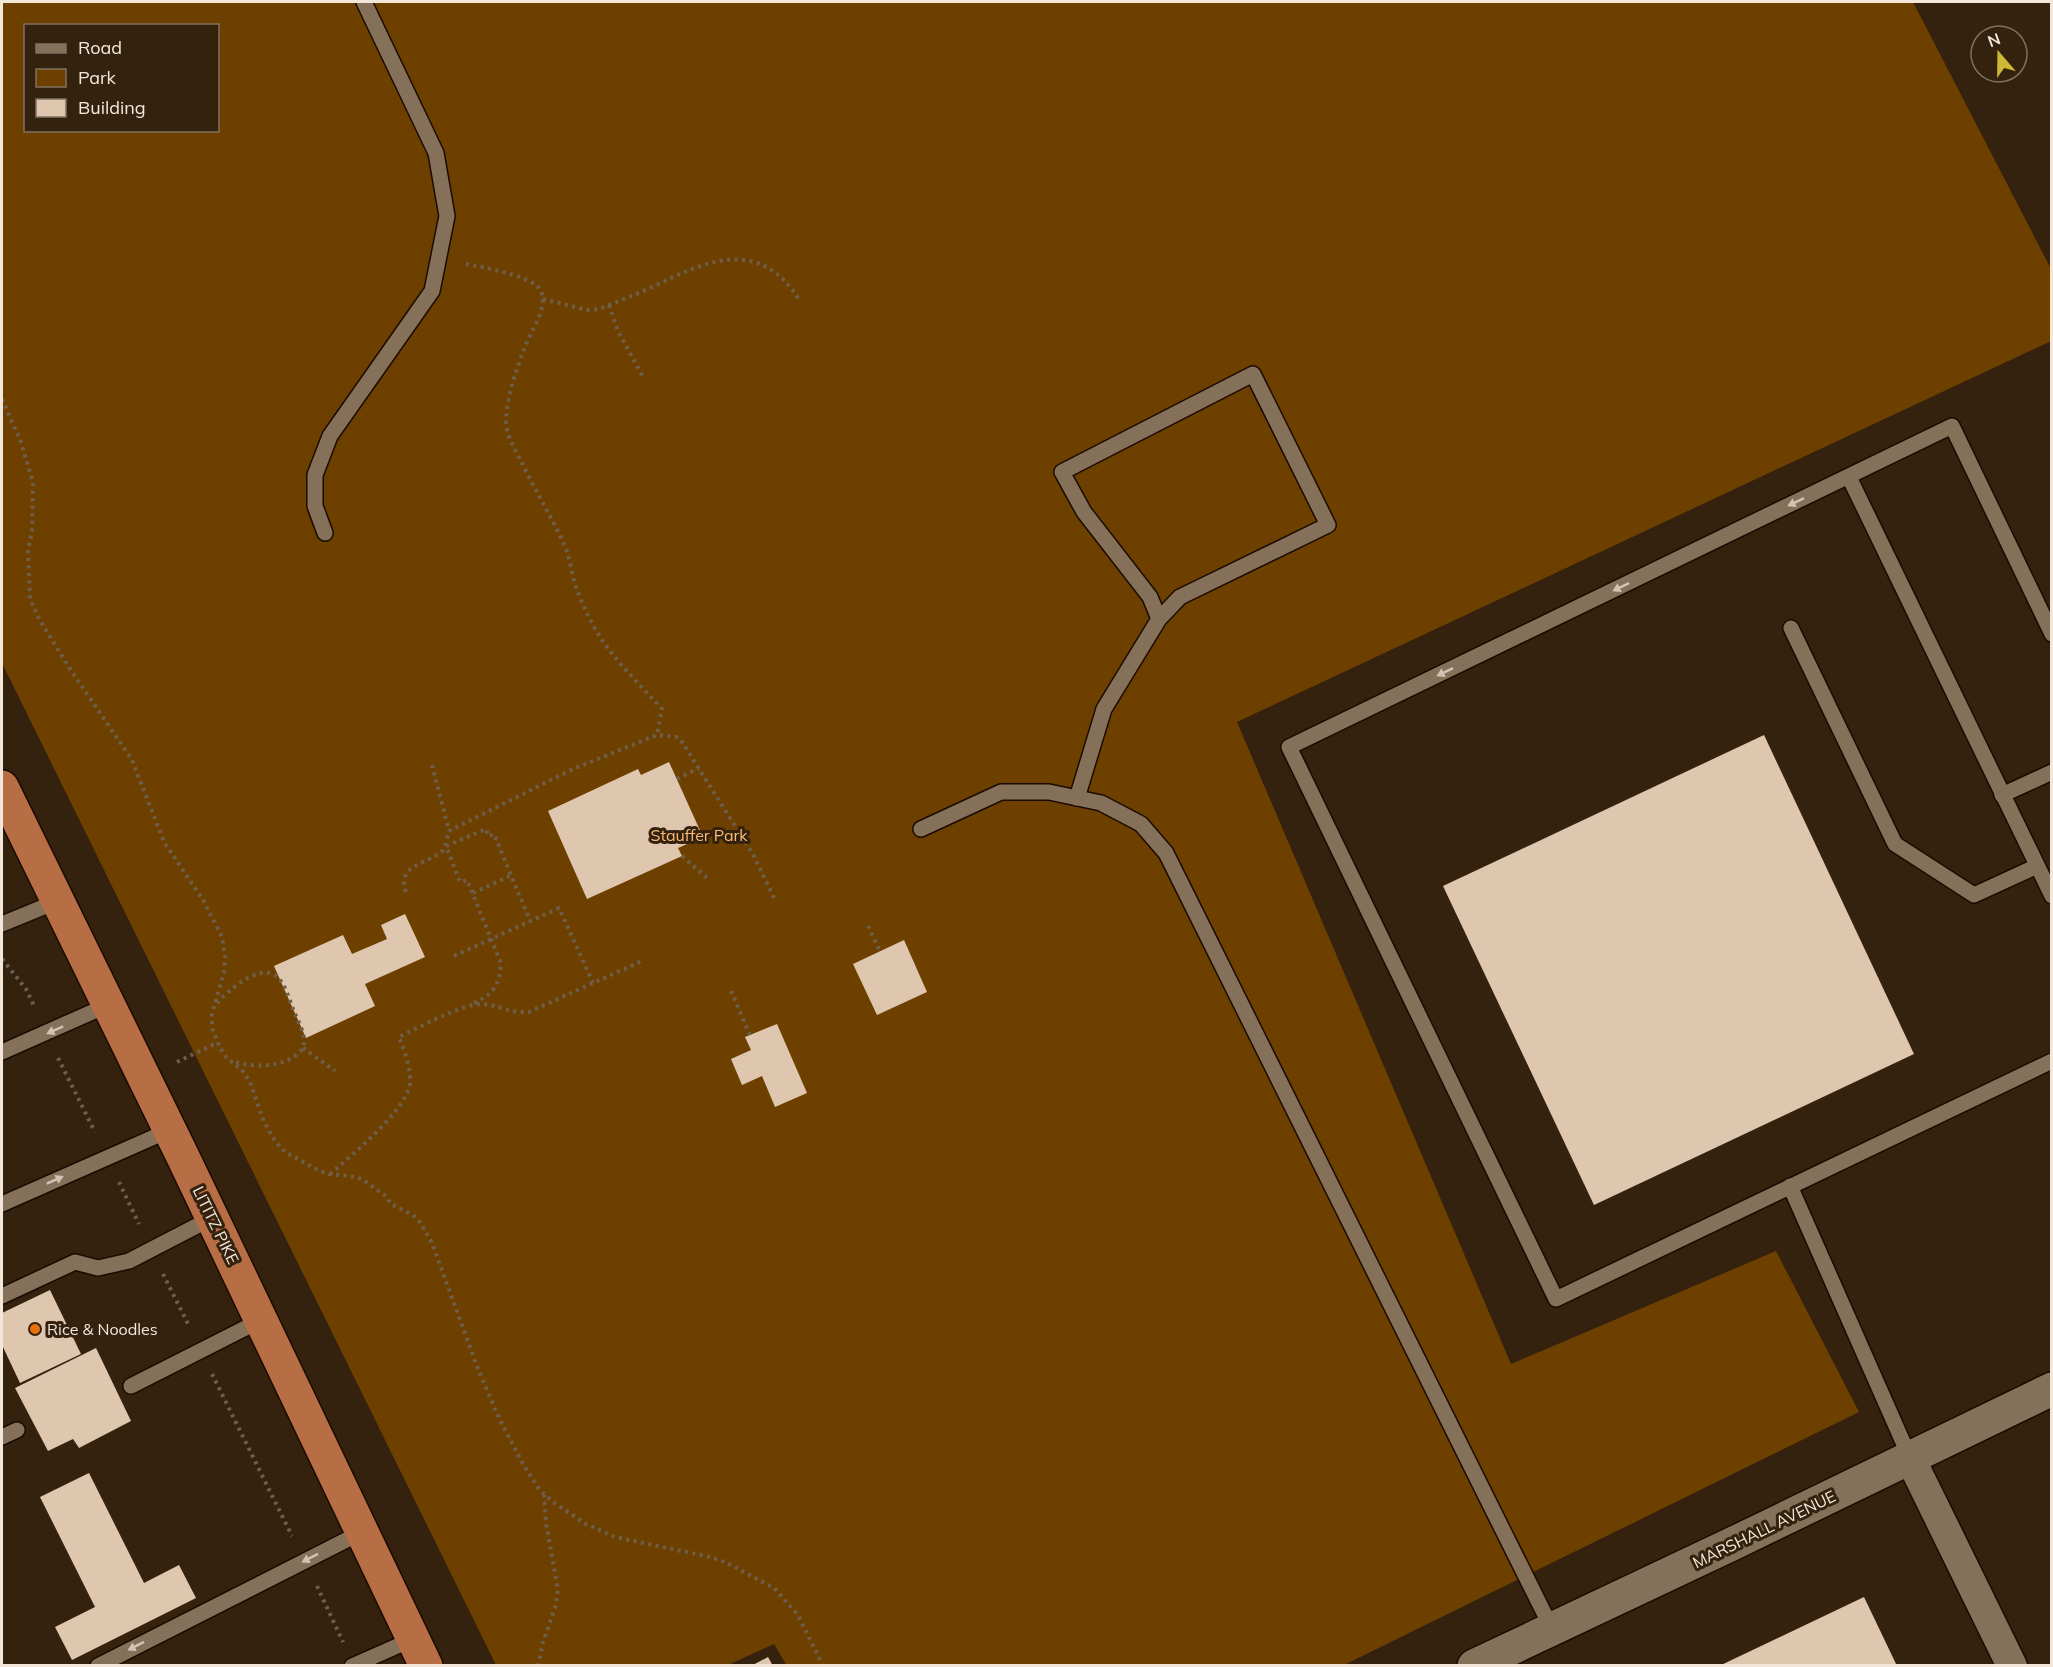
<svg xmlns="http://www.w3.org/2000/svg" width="2053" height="1667" viewBox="0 0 2053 1667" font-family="Mulish,sans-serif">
<rect width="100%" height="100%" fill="#34220e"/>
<path fill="#6e4000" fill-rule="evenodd" d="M2,2H1913L2051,269V341L1237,722L1511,1364L1776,1251L1859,1412L1344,1665L787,1666L774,1644L728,1665H496L2,663ZM26,26H218V130H26Z"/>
<g fill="#dfc7af">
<polygon points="1764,735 1914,1054 1594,1205 1443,886"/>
<polygon points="669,762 703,837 678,848 682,856 587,899 548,811 638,769 641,775"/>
<polygon points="405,914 425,957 365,984 375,1006 306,1038 274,966 343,935 352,954 387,939 381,925"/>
<polygon points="904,940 927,992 877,1015 853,964"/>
<polygon points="777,1024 807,1093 775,1107 762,1076 742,1085 731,1059 751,1050 745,1037"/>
<polygon points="50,1290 81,1354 20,1383 2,1345 2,1313"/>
<polygon points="96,1348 131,1421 79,1448 73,1439 48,1451 15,1388"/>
<polygon points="89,1473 144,1583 179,1565 196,1598 72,1660 55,1627 95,1607 40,1497"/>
<polygon points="1864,1597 1897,1666 1719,1666"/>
<polygon points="768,1657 773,1666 751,1666"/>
</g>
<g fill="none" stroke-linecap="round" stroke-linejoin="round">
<g stroke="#1b0b00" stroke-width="18">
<g id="lane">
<polyline points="1849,477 2052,896"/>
<polyline points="325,533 315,506 315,475 330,436 432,291 447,216 436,153 364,2"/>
<polyline points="1791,628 1895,844 1974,895 2037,866"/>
<polyline points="2052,634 1952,426 1289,747 1556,1299 2052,1061"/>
<polyline points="2002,795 2052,772"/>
<polyline points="1077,798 1104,709 1159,619 1180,597 1328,525 1253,374 1062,472 1084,512 1150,597 1159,619"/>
<polyline points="921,829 1001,792 1049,792 1101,803 1141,824 1166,853 1552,1629"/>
<polyline points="2,924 58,901"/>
<polyline points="2,1052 108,1005"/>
<polyline points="1790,1186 1910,1458"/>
<polyline points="2,1204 170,1130"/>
<polyline points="2,1296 75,1262 98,1268 129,1261 212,1218"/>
<polyline points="131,1386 261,1320"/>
<polyline points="2,1437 17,1430"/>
<polyline points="98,1666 362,1532"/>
<polyline points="352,1666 413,1639"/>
</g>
</g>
<g stroke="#1b0b00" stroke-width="33">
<polyline id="street" points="1910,1458 2012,1666"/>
</g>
<g stroke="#1b0b00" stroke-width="36">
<polyline id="secondary" points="1474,1666 1734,1543 2052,1389"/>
</g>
<g stroke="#1b0b00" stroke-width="36">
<polyline id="highway" points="2,787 183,1157 426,1666"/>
</g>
<g stroke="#6e5e4c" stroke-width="4" stroke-dasharray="3 4.5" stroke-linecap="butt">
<path d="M466,264C482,267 534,276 541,291C548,309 531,330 525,347C516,370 507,396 506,421C506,436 516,451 522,463C535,491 552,517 564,544C570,557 571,571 575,584C581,602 590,621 600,637C618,664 641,686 662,709L657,735"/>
<path d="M543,299L587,310L599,309C616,302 633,296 650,288C706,261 759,235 800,301"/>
<polyline points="609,305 618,331 643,377"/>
<polyline points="2,399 21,442 33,483 32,531 28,550 30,599 39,619 70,669 132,760 164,842 203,900 222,937 225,956 224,972 212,1014 212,1028 220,1048 226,1057 242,1070 250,1082 264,1122 275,1141 285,1152 320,1171 329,1174 357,1177 363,1180 386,1196 391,1204 413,1215 420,1222 432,1243 478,1369 500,1420 523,1464 539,1489 553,1502 586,1524 615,1537 710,1557 727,1563 774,1588 798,1615 823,1666"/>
<polyline points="432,765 449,831"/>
<polyline points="677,779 699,768"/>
<polyline points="682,856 707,878"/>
<path d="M406,892C397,865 425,864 440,853C447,848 446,838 449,831L573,769L657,735L677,737L682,742L754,856L774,898"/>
<polyline points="473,893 512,875"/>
<polyline points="868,926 880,951"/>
<polyline points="454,956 559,908 593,983"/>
<polyline points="2,959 26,989 35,1008"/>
<polyline points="731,991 750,1035"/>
<path d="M217,1003C228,991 259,963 276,976C285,983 289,999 293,1009C298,1022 307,1035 303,1048C288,1068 256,1068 234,1062"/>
<path d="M474,1003C493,995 500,984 501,963L467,880L460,882L446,846L486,829L488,836L494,834L530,921"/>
<polyline points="303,1048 335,1071"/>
<polyline points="58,1058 95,1132"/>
<polyline points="177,1062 217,1043"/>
<path d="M330,1174C350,1157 408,1109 410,1083C411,1067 404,1051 399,1037C418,1028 463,1003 483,1004C499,1005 511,1014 529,1012L644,960"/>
<polyline points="119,1182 139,1224"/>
<polyline points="163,1274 189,1326"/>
<polyline points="212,1374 292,1536"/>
<polyline points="317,1586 343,1642"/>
<polyline points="538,1666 543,1642 555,1608 558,1590 546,1523 544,1495"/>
</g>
<use href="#lane" stroke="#85705a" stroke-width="15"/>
<use href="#street" stroke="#85705a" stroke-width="30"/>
<use href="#secondary" stroke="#85705a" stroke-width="33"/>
<use href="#highway" stroke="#b86e44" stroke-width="33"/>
</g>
<defs><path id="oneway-solid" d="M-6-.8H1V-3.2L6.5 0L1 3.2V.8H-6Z" transform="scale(1.5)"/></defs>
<g fill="#d2c3b4">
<use href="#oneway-solid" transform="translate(1796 502) rotate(154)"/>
<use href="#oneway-solid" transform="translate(1621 587) rotate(154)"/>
<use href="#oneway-solid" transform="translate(1445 672) rotate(154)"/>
<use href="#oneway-solid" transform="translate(55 1030) rotate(156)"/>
<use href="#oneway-solid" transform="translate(55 1180) rotate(-24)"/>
<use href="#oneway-solid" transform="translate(310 1558) rotate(153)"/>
<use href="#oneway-solid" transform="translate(136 1646) rotate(153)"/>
</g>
<circle fill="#e8710a" stroke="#34220e" stroke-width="2" cx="35" cy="1329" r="6"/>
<g text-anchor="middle" stroke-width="6" stroke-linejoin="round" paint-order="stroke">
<g font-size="16" fill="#fbbc78" stroke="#34220e">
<text x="699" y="841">Stauffer Park</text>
</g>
<g font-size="16" fill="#f3e7da" stroke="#34220e">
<text transform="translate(216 1225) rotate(64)" y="6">LITITZ PIKE</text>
<text transform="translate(1764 1529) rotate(-26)" y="6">MARSHALL AVENUE</text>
</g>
<g font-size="16" fill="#f3e7da" stroke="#34220e" text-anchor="start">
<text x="47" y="1335">Rice &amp; Noodles</text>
</g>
</g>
<rect width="2053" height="1667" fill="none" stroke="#f3e7da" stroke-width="6"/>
<rect x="24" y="24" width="195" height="108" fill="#34220e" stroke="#807160" stroke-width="1.5"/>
<rect x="36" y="44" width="30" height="9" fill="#85705a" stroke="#807160" stroke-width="1.5"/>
<text x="78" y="54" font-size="18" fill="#f3e7da">Road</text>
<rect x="36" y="69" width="30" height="18" fill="#6e4000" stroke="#807160" stroke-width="1.5"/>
<text x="78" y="84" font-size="18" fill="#f3e7da">Park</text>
<rect x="36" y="99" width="30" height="18" fill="#dfc7af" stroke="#807160" stroke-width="1.5"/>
<text x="78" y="114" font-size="18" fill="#f3e7da">Building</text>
<g transform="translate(1999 54) rotate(340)"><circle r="28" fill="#34220e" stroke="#807160" stroke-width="1.5"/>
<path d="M0-4.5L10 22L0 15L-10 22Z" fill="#d0b736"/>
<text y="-9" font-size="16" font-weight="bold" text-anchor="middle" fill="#f3e7da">N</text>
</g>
</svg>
